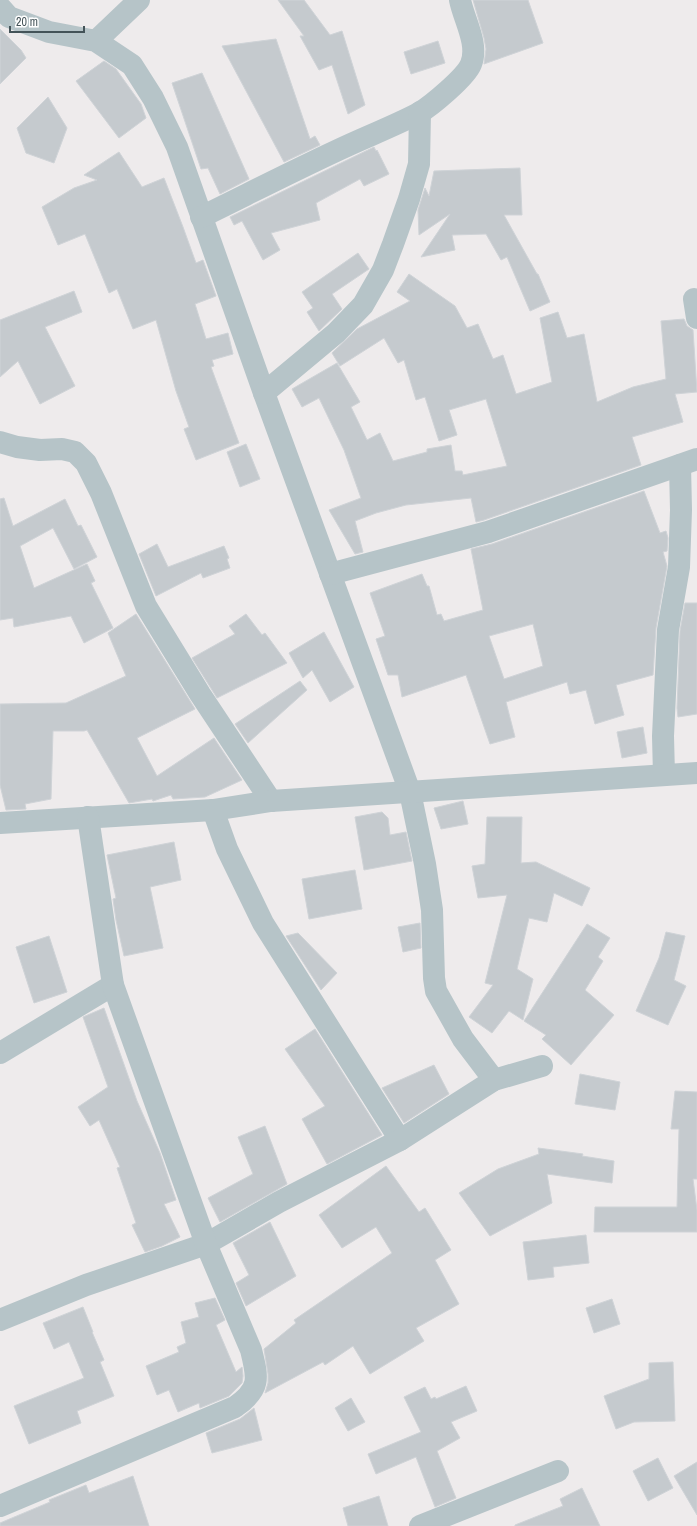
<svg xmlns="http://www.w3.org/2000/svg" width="697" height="1526" viewBox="0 0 697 1526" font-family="'Archivo Narrow',sans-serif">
<rect width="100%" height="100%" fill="#eeebec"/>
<g fill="#c5cace" stroke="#cfd3d7" fill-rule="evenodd">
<polygon points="278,0 304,0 330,35 342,31 365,105 348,114 332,65 319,70 300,36 304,36"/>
<polygon points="473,0 528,0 543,43 484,64 486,49 484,38"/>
<polygon points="0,29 21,50 26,58 0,84"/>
<polygon points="276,39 310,139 315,136 320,145 284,162 222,46"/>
<polygon points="438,41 445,63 411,74 404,52"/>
<polygon points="104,61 116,69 141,104 146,118 119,138 76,81"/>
<polygon points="202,73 249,179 220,194 208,168 201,169 172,83"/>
<polygon points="48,97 67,128 54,163 26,153 17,128"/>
<polygon points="374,147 376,151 377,150 389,174 364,186 360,179 316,203 320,220 271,233 280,250 263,260 242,221 234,225 230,217"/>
<polygon points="119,152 142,187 164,178 183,227 196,263 203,260 216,296 195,304 206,339 228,333 233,354 212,360 214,366 211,367 239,443 196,460 184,429 189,427 176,391 156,320 133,329 117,289 109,293 85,234 58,245 42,207 74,188 97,180 84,175"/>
<polygon points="520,168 522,215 504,215 537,274 538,274 550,302 530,311 507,257 501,260 486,234 452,235 455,250 421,257 450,214 419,235 418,210 425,188 429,196 434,171"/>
<polygon points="358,253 369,269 332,294 342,309 319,331 307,312 313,308 302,292"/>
<polygon points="409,274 455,306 467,328 478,324 493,359 503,355 516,394 552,382 540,318 558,312 567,338 584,334 597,402 633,387 666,379 661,321 684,319 687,326 693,330 697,392 675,394 683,422 632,437 641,465 484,520 476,522 471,498 406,505 376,513 355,521 363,552 355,554 329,510 361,498 344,450 319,398 302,407 292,389 337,363 360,402 351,407 367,440 380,433 393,461 427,452 427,449 451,445 455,471 462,471 463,475 507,466 486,399 449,410 457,435 439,441 425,397 416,400 404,360 398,363 384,338 340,366 332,353 357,329 410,301 397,292"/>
<polygon points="74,291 82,312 45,327 75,386 40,404 18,361 0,377 0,320"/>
<polygon points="246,444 260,479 240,487 227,452"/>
<path d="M644,491L660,533L666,531L668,538L667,551L663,552L667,566L656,628L653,675L616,685L624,715L595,724L586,690L570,694L567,682L506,702L515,737L490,744L466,675L402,697L398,675H388L376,639L385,636L370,593L422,574L427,586H429L437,615L441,614L444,621L483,610L471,549L492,544ZM533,624L543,666L504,679L489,636Z"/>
<polygon points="4,498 13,526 65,499 78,526 81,525 97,557 74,569 53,528 20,546 34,588 87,564 95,581 91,583 113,628 84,643 71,616 14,627 13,618 0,620 0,499"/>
<polygon points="157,544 168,567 224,546 229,558 227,559 230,568 203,578 201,573 156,596 139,554"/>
<polygon points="685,603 697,603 697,714 678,717 677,708 680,631"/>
<polygon points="136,614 195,709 137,738 157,776 214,738 242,780 205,797 173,799 171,795 153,801 152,799 129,803 87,730 84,731 53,731 51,799 25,804 26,809 6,810 0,785 0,704 66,703 126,676 108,633"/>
<polygon points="246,614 262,635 265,633 287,663 217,698 192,658 235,634 229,626"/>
<polygon points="324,632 354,687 330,702 312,670 303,678 289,653"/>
<polygon points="300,681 307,690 248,743 235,724"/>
<polygon points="643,727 647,753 622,758 617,732"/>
<polygon points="463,801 468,824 441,829 434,808"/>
<polygon points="382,812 388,818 390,835 406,832 412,861 364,870 355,817"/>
<polygon points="487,817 522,817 521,863 536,862 590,888 582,906 554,893 547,922 529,918 517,969 533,979 523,1020 509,1011 492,1033 469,1017 493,985 485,983 507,895 478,898 472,866 485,864"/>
<polygon points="174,842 181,880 150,887 163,948 124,956 116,920 113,899 116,898 107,855"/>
<polygon points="355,870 362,909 309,919 302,879"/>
<polygon points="420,923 421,948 403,952 398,927"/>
<polygon points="587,924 610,938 598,957 603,961 585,990 614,1015 571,1065 542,1039 546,1035 524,1021"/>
<polygon points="666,932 685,936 674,980 686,986 668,1025 636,1011 659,958"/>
<polygon points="298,933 337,973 321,990 286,936"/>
<polygon points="49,936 67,992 34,1003 16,947"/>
<polygon points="104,1008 137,1101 160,1153 176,1200 164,1204 180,1237 162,1246 145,1252 132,1225 136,1223 117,1168 120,1167 99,1120 90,1126 78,1107 108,1087 83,1017"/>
<polygon points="315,1029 382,1135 327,1164 302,1119 325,1106 285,1049"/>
<polygon points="434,1065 449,1094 404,1123 382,1088"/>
<polygon points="580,1074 620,1082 615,1110 575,1104"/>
<polygon points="675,1091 697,1092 697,1179 693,1179 697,1210 697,1232 594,1232 595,1207 677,1207 679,1129 671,1129"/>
<polygon points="265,1126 287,1184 220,1222 208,1198 253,1174 238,1137"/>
<polygon points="538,1148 583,1154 582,1156 614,1161 612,1183 547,1174 552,1203 490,1236 459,1193 498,1169 539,1154"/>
<polygon points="386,1166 419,1212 425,1208 451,1250 435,1260 459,1304 416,1328 424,1341 370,1374 353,1346 325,1365 323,1362 265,1393 268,1383 268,1374 264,1349 296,1323 294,1320 392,1253 376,1227 342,1248 319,1215"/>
<polygon points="270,1222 296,1276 246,1306 236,1283 249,1275 233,1243"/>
<polygon points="586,1235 589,1263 553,1267 554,1277 528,1280 523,1242"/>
<polygon points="215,1298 225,1320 216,1325 236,1372 242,1367 243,1376 242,1383 229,1396 200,1408 199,1403 178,1412 169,1390 157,1395 146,1366 179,1352 177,1347 186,1343 181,1322 199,1317 195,1303"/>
<polygon points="612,1299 620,1324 594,1333 586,1308"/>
<polygon points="83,1307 93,1332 92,1332 104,1360 100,1362 114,1396 77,1411 81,1423 29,1444 14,1406 84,1378 69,1342 54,1349 43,1323"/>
<polygon points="673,1362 675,1421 634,1422 616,1429 604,1396 649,1379 649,1363"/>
<polygon points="466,1386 477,1411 451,1422 460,1438 437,1451 456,1498 435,1507 416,1457 376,1474 368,1454 421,1432 404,1397 425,1387 431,1399 435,1397 436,1399"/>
<polygon points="351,1398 365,1422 348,1431 335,1408"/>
<polygon points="254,1408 262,1440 212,1453 206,1433 240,1419"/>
<polygon points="658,1458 673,1488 648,1501 633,1471"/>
<polygon points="697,1462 697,1515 674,1476"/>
<polygon points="133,1476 149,1526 0,1526 0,1523 50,1502 49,1500 86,1485 89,1493"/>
<polygon points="582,1488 600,1526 515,1526 515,1525 563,1506 560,1499"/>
<polygon points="379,1496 388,1526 348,1526 343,1508"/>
</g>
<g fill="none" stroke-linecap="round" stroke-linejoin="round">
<g stroke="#b6c4c8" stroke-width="22">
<polyline points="0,7 9,17 49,32 96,41 132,65 153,98 177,147 264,393 410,792 425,864 432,910 434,978 436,991 463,1039 494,1080"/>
<polyline points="96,41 139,0"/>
<path d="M201,217C246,195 291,172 336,151C363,138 392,127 419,113C431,106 466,77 471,64C479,44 464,20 460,0"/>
<polyline points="694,299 697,318"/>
<polyline points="264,393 336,333 363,305 383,270 393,244 409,199 419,164 420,112"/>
<polyline points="0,442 17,447 40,450 62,449 75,452 86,463 101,493 146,606 200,694 271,801"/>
<polyline points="330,574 488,532 697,459"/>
<polyline points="664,775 663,736 668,630 679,567 681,510 680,465"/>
<polyline points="213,810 227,849 263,923 400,1140"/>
<polyline points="0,823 213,810 271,801 697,773"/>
<polyline points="0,1053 113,985"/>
<polyline points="0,1320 86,1285 206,1244 279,1202 400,1140 494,1080 542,1066"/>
<path d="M0,1506L235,1407C261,1389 258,1378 251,1350L206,1244L113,985L88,817"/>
<polyline points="420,1526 558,1471"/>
</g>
</g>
<path d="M10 26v6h74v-6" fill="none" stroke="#445358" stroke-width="2"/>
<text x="16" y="26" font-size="12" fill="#445358" stroke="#ffffff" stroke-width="3" paint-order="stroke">20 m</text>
</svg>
